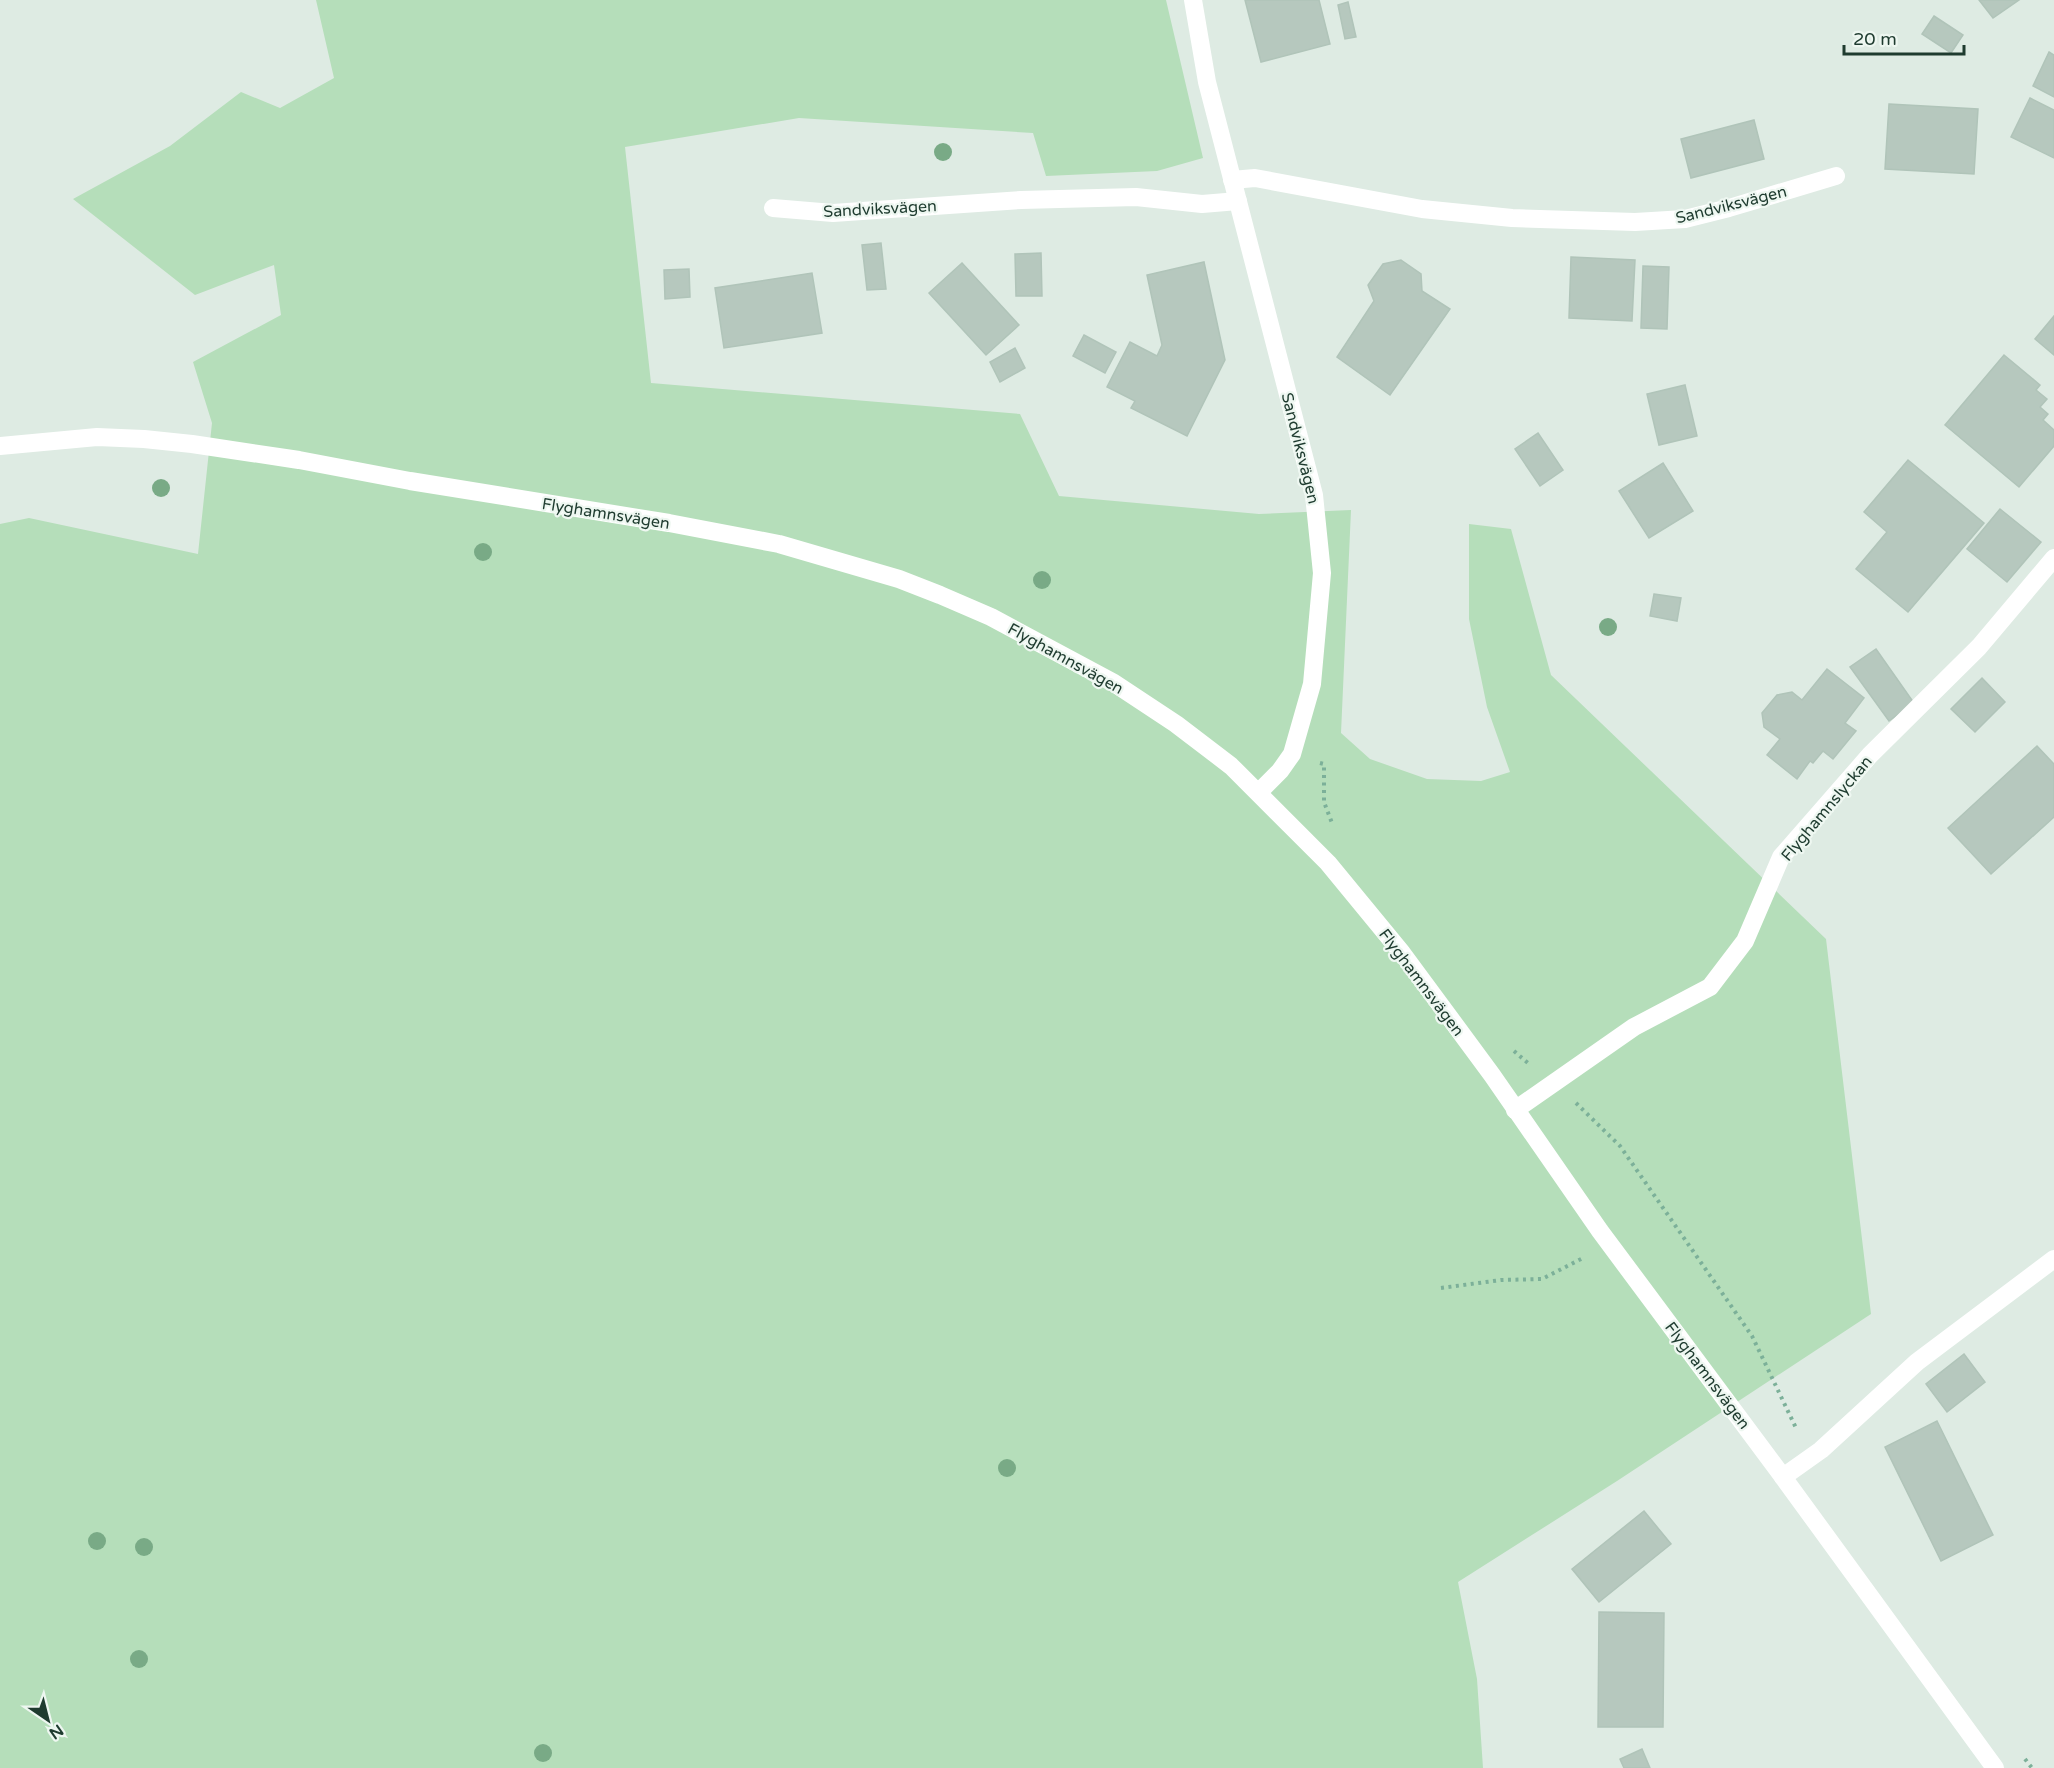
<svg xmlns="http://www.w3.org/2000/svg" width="2054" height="1768" viewBox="0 0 2054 1768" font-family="'Varela Round',sans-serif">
<rect width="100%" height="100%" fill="#deebe3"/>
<polygon fill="#b5deba" points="316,0 1166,0 1203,158 1157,171 1046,176 1033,133 799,118 625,147 651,383 1020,414 1059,496 1259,514 1351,510 1341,733 1370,759 1427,779 1481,781 1510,772 1487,707 1469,619 1469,524 1511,529 1551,675 1826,939 1871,1314 1617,1481 1458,1582 1477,1679 1483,1768 0,1768 0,524 29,518 198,554 212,423 193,362 281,315 274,265 195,295 73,199 170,146 241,92 280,108 334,78"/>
<g fill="#b6c8be" stroke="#b0c4b9" stroke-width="1.5">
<polygon points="1245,0 1319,0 1330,44 1261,62"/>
<polygon points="1979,0 2019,0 1993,18"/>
<polygon points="1348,2 1356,37 1345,39 1338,5"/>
<polygon points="1934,16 1963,35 1951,53 1922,34"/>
<polygon points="2049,52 2054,55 2054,97 2033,86"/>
<polygon points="2030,98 2054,110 2054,158 2011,137"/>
<polygon points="1889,104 1978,109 1974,174 1885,169"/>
<polygon points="1754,120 1764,159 1691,178 1681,139"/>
<polygon points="881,243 886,289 867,290 862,245"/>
<polygon points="1041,253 1042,296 1016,296 1015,254"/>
<polygon points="1571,257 1635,260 1632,321 1569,318"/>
<polygon points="1401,260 1421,274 1422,291 1450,309 1390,395 1337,357 1374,301 1368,285 1383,264"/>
<polygon points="1204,262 1225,360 1187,436 1131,408 1135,401 1107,387 1130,342 1157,356 1162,345 1147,275"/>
<polygon points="962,263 1019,325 986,355 929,293"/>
<polygon points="1643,266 1669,267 1667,329 1641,328"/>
<polygon points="689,269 690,297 665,299 664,270"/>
<polygon points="812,273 822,333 724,348 715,288"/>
<polygon points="2054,316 2054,355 2035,339"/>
<polygon points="1084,335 1116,352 1105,373 1073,356"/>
<polygon points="1015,348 1025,368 1000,382 990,362"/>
<polygon points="2004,355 2040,385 2036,390 2047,399 2040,407 2048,414 2043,420 2054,430 2054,446 2019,487 1945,425"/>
<polygon points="1685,385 1697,436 1659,445 1647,394"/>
<polygon points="1538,433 1563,470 1540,486 1515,449"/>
<polygon points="1908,460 1984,523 1908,612 1856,569 1887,532 1864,512"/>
<polygon points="1663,463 1693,511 1649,538 1619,491"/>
<polygon points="2000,509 2041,542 2007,582 1967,549"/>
<polygon points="1654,594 1681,598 1677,621 1650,616"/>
<polygon points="1876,649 1914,703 1889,721 1850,667"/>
<polygon points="1827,669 1864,698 1845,723 1856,731 1833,759 1823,751 1813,763 1810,761 1797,779 1767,755 1780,739 1764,727 1762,713 1777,695 1792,692 1802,700"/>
<polygon points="1982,678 2005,702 1975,732 1951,709"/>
<polygon points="2037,746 2054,764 2054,817 1991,874 1948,828"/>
<polygon points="1964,1354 1985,1382 1947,1412 1926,1384"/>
<polygon points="1937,1421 1993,1535 1941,1561 1885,1447"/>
<polygon points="1644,1511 1671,1544 1599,1602 1572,1569"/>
<polygon points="1599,1612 1664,1613 1663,1727 1598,1727"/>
<polygon points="1642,1749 1650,1768 1624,1768 1620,1759"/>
</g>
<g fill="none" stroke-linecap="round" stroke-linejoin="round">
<g stroke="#7cb099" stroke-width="4" stroke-dasharray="3 4.5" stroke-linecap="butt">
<polyline points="1320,763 1324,764 1324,802 1332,823"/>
<polyline points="1514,1051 1529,1064"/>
<polyline points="1576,1103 1620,1146 1752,1336 1797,1430"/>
<polyline points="1441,1288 1501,1280 1542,1279 1583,1258"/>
<polyline points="2025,1759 2032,1768"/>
</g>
<g stroke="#fff" stroke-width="18">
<polyline points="1193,0 1207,82 1314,495 1322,573 1312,684 1292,754 1280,771 1259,792"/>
<polyline points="1232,180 1255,178 1422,209 1512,218 1635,222 1685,219 1729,208 1836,176"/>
<polyline points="773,208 833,213 1021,200 1136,197 1202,204 1238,201"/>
<polyline points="0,446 97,437 144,439 192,444 299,460 410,481 669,523 779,544 899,579 940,595 991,617 1114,683 1176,724 1231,766 1328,863 1402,953 1492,1075 1600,1231 1783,1477 1995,1768"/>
<polyline points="1515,1110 1634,1027 1710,987 1745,941 1781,857 1870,755 1979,647 2054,558"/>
<polyline points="1783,1477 1821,1450 1917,1362 2054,1259"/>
</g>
</g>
<g fill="#79aa86">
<circle cx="943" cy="152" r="9"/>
<circle cx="161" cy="488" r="9"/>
<circle cx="483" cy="552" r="9"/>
<circle cx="1042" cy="580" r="9"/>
<circle cx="1608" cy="627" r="9"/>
<circle cx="1007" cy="1468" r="9"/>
<circle cx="97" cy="1541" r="9"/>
<circle cx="144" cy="1547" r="9"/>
<circle cx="139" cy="1659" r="9"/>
<circle cx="543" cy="1753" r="9"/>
</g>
<g text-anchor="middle" stroke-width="4.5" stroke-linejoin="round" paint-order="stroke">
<g font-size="16" fill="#1e3b2f" stroke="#eef7f1">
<text transform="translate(1731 204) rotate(-14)" y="6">Sandviksvägen</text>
<text transform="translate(880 208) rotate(-3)" y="6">Sandviksvägen</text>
<text transform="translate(1301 448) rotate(76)" y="6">Sandviksvägen</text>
<text transform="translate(606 513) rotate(9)" y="6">Flyghamnsvägen</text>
<text transform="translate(1066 658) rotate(29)" y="6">Flyghamnsvägen</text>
<text transform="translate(1826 808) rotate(-50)" y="6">Flyghamnslyckan</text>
<text transform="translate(1422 982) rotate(53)" y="6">Flyghamnsvägen</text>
<text transform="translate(1708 1375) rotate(53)" y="6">Flyghamnsvägen</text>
</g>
</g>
<g transform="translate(48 1720) rotate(145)" stroke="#eef7f1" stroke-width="4.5" paint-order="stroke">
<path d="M0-4.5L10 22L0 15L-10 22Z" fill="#1e3b2f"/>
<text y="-9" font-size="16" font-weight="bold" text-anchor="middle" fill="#1e3b2f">N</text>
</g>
<path d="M1844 45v9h120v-9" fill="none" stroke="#1e3b2f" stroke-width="3"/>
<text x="1853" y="45" font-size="18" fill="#1e3b2f" stroke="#eef7f1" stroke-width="4.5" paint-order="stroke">20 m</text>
</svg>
